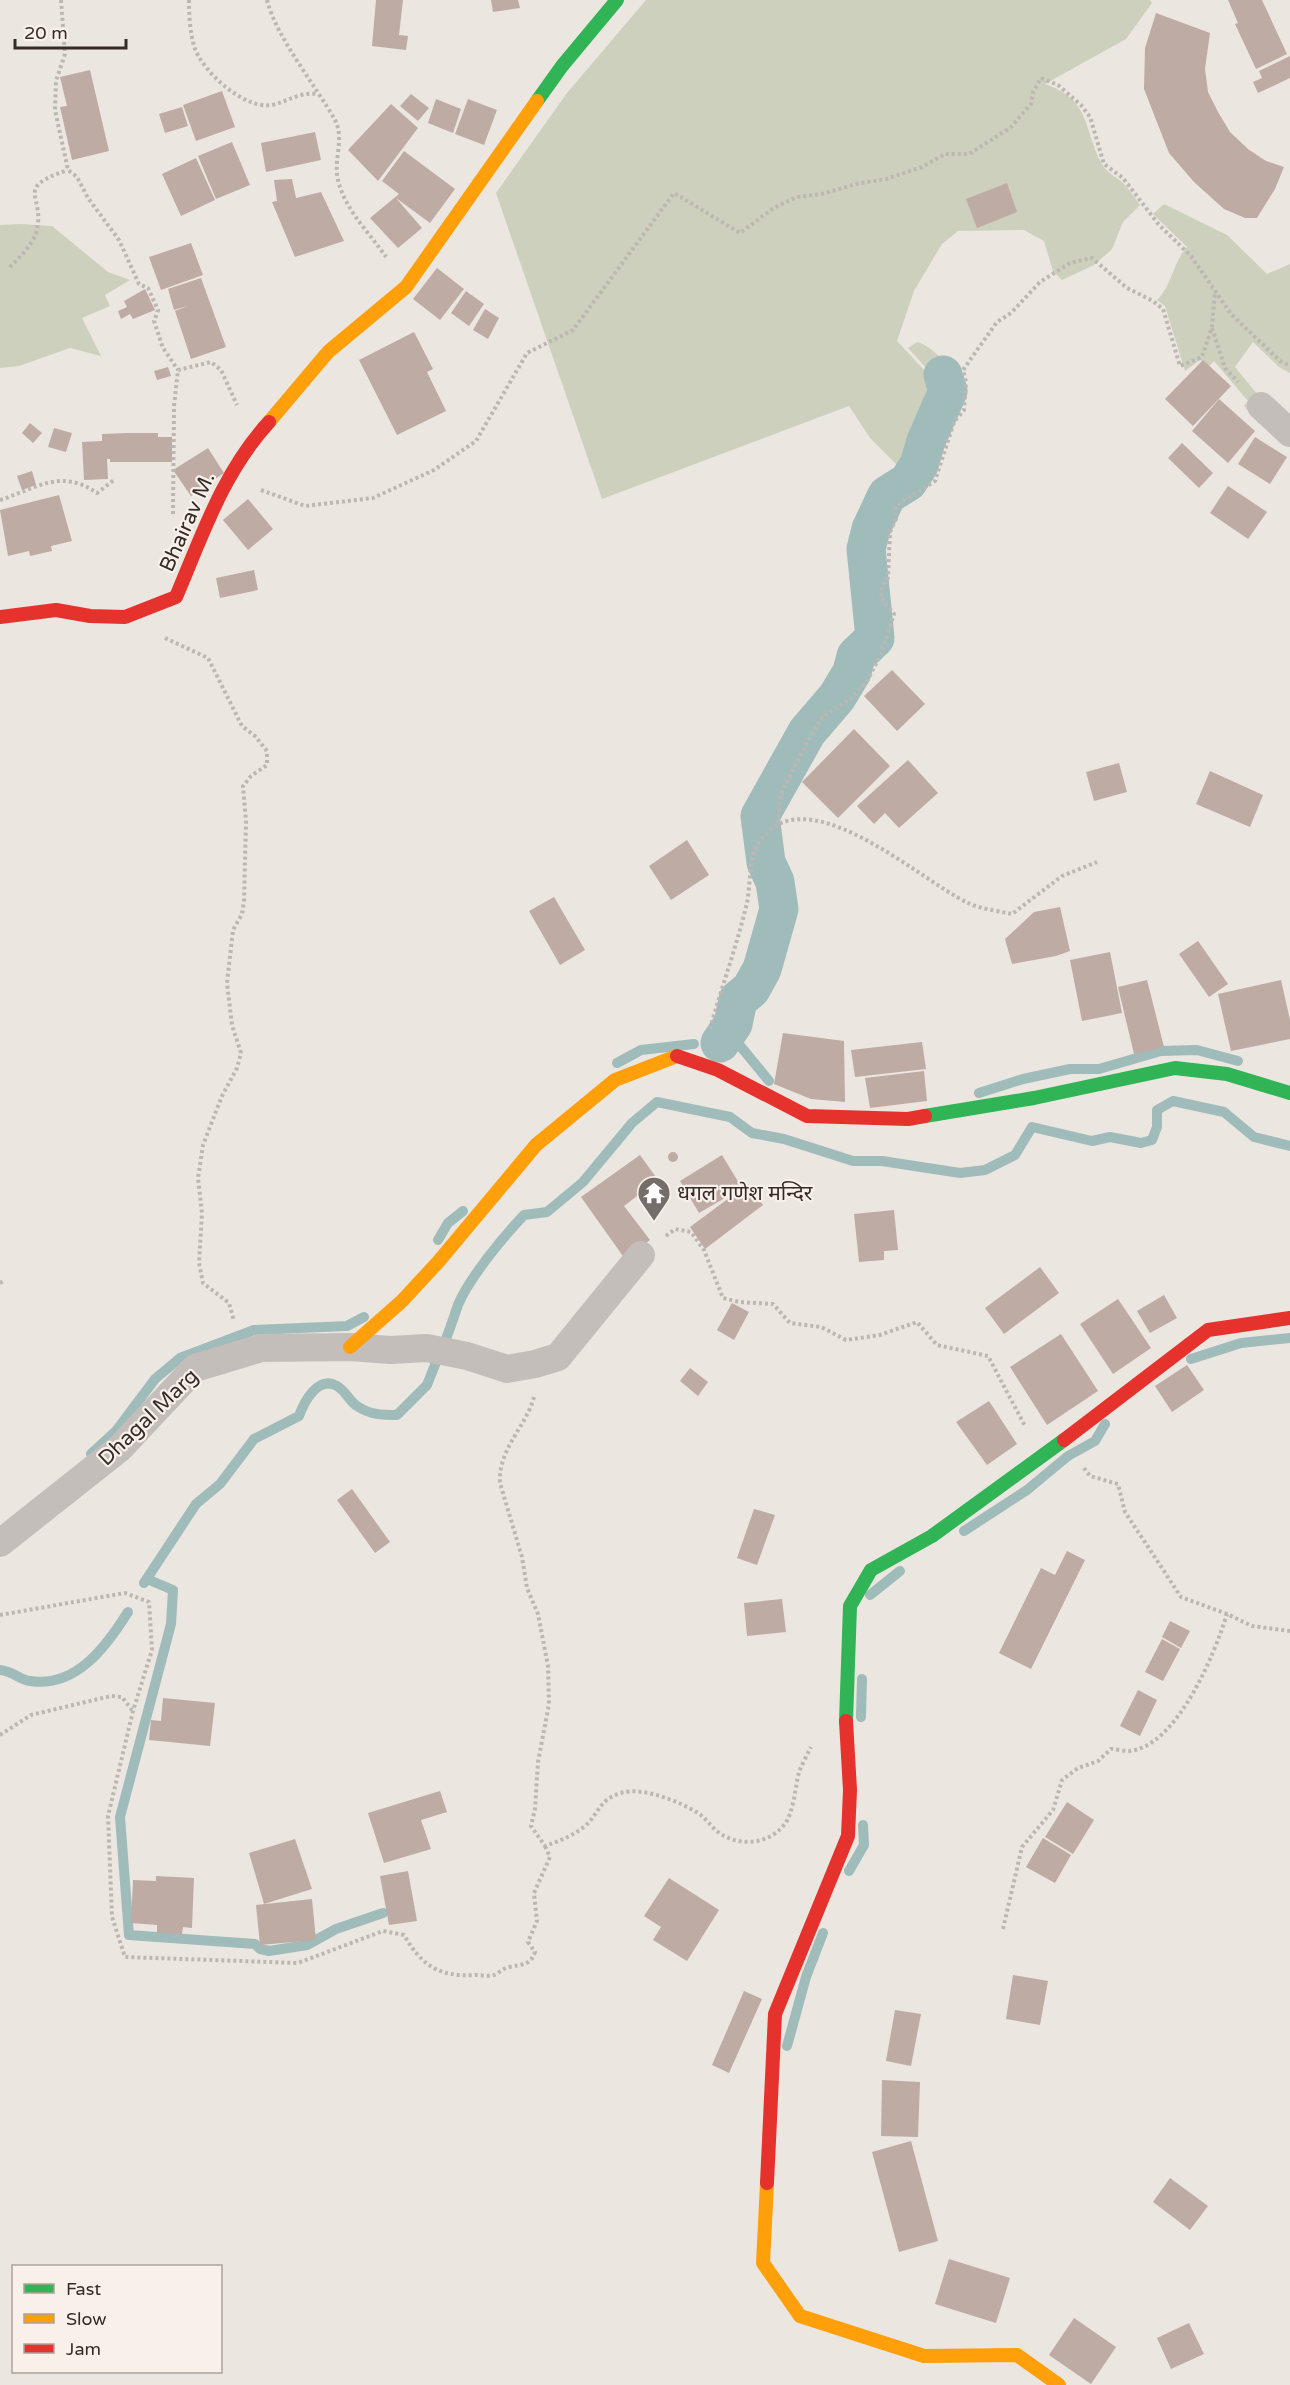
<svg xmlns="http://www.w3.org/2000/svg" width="1290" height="2385" viewBox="0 0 1290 2385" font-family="'Varela Round','Noto Sans Devanagari',sans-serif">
<rect width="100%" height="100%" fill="#ece6e1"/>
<g fill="#cdd0bc">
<path d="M646,0H1150L1152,3L1126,39L1045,84C1092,100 1083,130 1102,164C1106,172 1116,177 1123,183C1129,189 1135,198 1140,205L1123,222L1112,249L1094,265L1062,280L1053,271L1044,241L1024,230L958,231L942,244L914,291L897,341L942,389L944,388L908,348L917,342C935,347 943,365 960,370L964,383L961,410L953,421L932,480L900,498L893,509V519L888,531L886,548L885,578L879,587L878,598L891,613L885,631H867L861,616L864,592L858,555L873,500L897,465L870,438L849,406L602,499L496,193L567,93Z"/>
<path d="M1164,204L1227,235L1267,274L1290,264V373L1279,367L1253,342L1235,367L1266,405L1259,424L1244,406L1248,401L1214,361L1209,366L1200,360L1185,371L1165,306L1157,300C1172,286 1173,262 1187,247L1153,214Z"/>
<polygon points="20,224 52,226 108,272 130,280 105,295 110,306 82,318 101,356 70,348 19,366 0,368 0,225"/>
</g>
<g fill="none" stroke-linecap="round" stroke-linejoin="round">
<g stroke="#9fbcbb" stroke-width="10">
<polyline points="720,1043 726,1046 737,1042 769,1081"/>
<polyline points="617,1063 641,1050 694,1044"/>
<polyline points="979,1093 1023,1079 1070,1069 1099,1069 1161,1051 1197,1050 1238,1061"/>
<polyline points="438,1240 448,1223 463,1211"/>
<path d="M442,1348C449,1333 453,1319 458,1305C469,1278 504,1236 524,1215L547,1212L583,1182L632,1123L657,1102L730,1117L752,1133L784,1139L853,1161H882L960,1173L985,1170L1015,1155L1032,1127L1092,1141L1110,1137L1141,1143L1152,1140L1157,1127V1110L1173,1101L1224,1112L1254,1137L1290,1146"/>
<polyline points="1191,1359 1241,1343 1290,1338"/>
<polyline points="91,1454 116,1431 155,1379 180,1358 254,1330 347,1326 364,1317"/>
<polyline points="964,1531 1027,1490 1068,1456 1095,1441 1105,1424"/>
<polyline points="147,1579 173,1590 171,1624 120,1817 129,1935 255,1944 260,1949 269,1951 307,1945 336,1929 383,1913"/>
<path d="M144,1583L196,1504L220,1484L254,1439L299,1416C304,1402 318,1375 337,1386C346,1391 349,1401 357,1406C370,1415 383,1415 397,1415L427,1385L440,1352"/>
<polyline points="870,1595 900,1571"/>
<path d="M0,1670C13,1671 20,1680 30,1681C76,1688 106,1647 128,1612"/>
<polyline points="861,1717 862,1679"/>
<polyline points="849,1871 864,1845 863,1825"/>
<polyline points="787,2046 806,1977 823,1933"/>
</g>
<polyline stroke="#9fbcbb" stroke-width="39" points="720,1043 733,1024 738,1000 751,989 762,969 779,909 775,882 766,862 760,816 807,732 837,697 852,672 856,656 875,638 866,549 871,529 887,495 908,482 919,465 926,441 948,391 943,375"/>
</g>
<g fill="#beaba4">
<polygon points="376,0 403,0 399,35 408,36 406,50 372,46"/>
<polygon points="491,0 518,0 520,8 493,12"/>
<polygon points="1228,0 1262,0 1287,54 1256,69 1235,24 1238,23"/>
<polygon points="1156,13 1210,33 1205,69 1208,92 1218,112 1230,132 1248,149 1266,161 1284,167 1275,189 1257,218 1245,218 1224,209 1194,182 1169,153 1144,89 1145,48"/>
<polygon points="1290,56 1290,78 1258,93 1253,82 1262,78 1259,71"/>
<polygon points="90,70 109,151 72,160 60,107 67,106 60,77"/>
<polygon points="222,91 235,127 196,141 183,105"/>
<polygon points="411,94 429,108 418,121 400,106"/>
<polygon points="436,99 461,109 453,133 428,123"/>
<polygon points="468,99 497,110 484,145 455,134"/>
<polygon points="391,104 418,128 378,181 348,150"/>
<polygon points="182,107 188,126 165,133 159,114"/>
<polygon points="315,132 321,160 266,172 261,143"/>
<polygon points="232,142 250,185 216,199 198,156"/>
<polygon points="404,151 455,189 430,223 396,198 422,228 398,248 370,218 399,194 382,181"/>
<polygon points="196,158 215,200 181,216 162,174"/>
<polygon points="292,179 296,198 321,192 344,241 295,257 272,202 277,201 274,180"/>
<polygon points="1007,183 1017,212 977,228 966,199"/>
<polygon points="191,243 203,275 161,290 149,257"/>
<polygon points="437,268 464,289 440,320 413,299"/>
<polygon points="201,278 226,347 191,359 175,311 187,306 174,310 168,289"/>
<polygon points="145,289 155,310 133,319 130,314 121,319 118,311 127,307 124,301"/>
<polygon points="466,291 484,304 469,326 451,313"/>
<polygon points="485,309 499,318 488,339 473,330"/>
<polygon points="414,332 433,369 427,372 446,411 397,435 359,360"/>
<polygon points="1203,360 1231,386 1193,426 1165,399"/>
<polygon points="168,367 171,376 157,380 154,371"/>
<polygon points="1219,399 1255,431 1228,463 1192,431"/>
<polygon points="30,423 42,433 33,443 22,433"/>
<polygon points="54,428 72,433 66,452 48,447"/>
<polygon points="128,433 158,433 158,437 172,437 172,462 110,462 110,459 107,459 108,479 84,480 82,442 102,441 102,434"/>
<polygon points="1255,437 1287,457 1270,484 1238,464"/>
<polygon points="1182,443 1213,473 1199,488 1168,458"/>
<polygon points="208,448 224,473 191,496 173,470"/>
<polygon points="32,471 36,485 22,490 17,476"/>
<polygon points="1228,486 1267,512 1248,539 1210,513"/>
<polygon points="59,495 72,541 51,546 52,551 30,556 29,551 8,556 0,510"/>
<polygon points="248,499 273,529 248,550 223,520"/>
<polygon points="254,570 258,590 220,598 216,578"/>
<polygon points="892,670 925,704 897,731 864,696"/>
<polygon points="854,729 890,766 838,818 802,782"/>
<polygon points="908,760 938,793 899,828 885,813 874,824 857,806"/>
<polygon points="1119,763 1127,792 1094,801 1086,772"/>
<polygon points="1210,771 1263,795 1250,827 1196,804"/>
<polygon points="687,840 709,875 671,900 649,866"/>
<polygon points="554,897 585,950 560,965 529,911"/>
<polygon points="1060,907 1070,951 1056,956 1012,964 1005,939 1034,912"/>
<polygon points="1198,941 1228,984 1209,997 1179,954"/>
<polygon points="1110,952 1122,1013 1082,1021 1070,960"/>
<polygon points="1147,980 1164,1047 1134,1054 1118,987"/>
<polygon points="1281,980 1290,1020 1290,1039 1231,1051 1218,994"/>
<polygon points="783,1033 844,1041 845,1102 811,1099 774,1084"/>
<polygon points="922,1042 926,1069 855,1077 851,1050"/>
<polygon points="924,1071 927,1101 870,1108 865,1078"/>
<circle cx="673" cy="1157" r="5"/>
<polygon points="640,1155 658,1180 624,1206 650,1240 625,1259 581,1197"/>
<polygon points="722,1155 742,1188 699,1213 680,1181"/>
<polygon points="748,1184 763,1205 705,1249 690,1227"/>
<circle cx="654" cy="1206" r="9"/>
<polygon points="894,1210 898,1250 884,1251 884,1260 859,1262 854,1214"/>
<polygon points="1040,1267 1059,1293 1004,1334 985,1308"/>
<polygon points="1164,1295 1177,1318 1150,1333 1137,1311"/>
<polygon points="1118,1299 1151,1348 1113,1374 1080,1324"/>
<polygon points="732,1303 749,1312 734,1340 717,1330"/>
<polygon points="1061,1334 1098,1391 1047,1425 1010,1367"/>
<polygon points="1187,1365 1204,1390 1172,1412 1155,1386"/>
<polygon points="690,1368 708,1382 698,1396 680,1381"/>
<polygon points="989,1401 1017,1444 987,1465 956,1422"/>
<polygon points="352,1489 390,1542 375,1553 337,1500"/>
<polygon points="754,1509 775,1515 757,1565 737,1558"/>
<polygon points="1067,1551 1085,1560 1031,1669 999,1653 1041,1568 1055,1575"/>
<polygon points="782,1599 786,1632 747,1636 744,1603"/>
<polygon points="1170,1621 1190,1631 1181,1648 1162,1637"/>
<polygon points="1162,1639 1180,1649 1163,1681 1145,1672"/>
<polygon points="1138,1690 1157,1700 1140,1736 1120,1726"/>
<polygon points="163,1698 215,1703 210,1746 149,1740 151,1720 161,1721"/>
<polygon points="440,1791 447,1812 421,1820 431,1849 384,1863 368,1813"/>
<polygon points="1067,1802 1094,1820 1073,1854 1045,1837"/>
<polygon points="1043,1838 1071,1855 1055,1883 1026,1867"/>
<polygon points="295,1839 312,1889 264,1904 249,1853"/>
<polygon points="408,1871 417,1921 389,1925 380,1876"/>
<polygon points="156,1876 194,1878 192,1928 183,1927 182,1934 157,1933 157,1925 131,1923 133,1880 156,1881"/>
<polygon points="669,1878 719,1910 687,1961 653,1940 661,1927 644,1916"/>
<polygon points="312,1899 316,1940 260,1945 256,1905"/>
<polygon points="1013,1975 1048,1981 1040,2025 1006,2019"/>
<polygon points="744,1991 762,1999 729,2073 712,2065"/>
<polygon points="895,2010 921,2014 911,2066 886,2061"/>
<polygon points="882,2080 920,2082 918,2137 881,2136"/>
<polygon points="911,2141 938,2241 899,2252 872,2152"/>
<polygon points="1170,2178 1208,2206 1190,2230 1153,2202"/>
<polygon points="949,2259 1010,2278 996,2323 935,2304"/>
<polygon points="1074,2318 1116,2347 1091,2384 1049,2355"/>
<polygon points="1189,2323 1204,2354 1171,2369 1157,2338"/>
</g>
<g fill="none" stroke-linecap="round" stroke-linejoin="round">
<g stroke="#bdb7b3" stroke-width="4" stroke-dasharray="3 3" stroke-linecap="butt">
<polyline points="61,0 65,54 56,81 55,110 68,170 77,177 88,198 119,240 139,284 148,288 158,310 154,321 163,348 178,370"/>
<path d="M189,0C189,15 190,32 194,46C202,72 245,110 272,105C289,101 299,92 317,94"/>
<path d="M267,0C276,37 316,86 335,120C344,138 335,156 337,174C341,206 369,232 386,257"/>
<path d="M10,267C19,258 32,245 36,233C47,195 11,189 68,170"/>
<polyline points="1212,328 1225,368 1238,382"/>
<polyline points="261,490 305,506 373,498 434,470 476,441 527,353 573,330 674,193 740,233 775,207 797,197 822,194 856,184 886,179 922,167 945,154 969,154 1010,128 1031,104 1033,92 1041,78 1058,85 1081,105 1090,117 1104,164 1123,178 1159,225 1191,256 1231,314 1280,361 1290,366"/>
<path d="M0,500C37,488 61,468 97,493L114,480"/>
<polyline points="173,514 174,406 178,370 211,362 221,370 237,405"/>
<polyline points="165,638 208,658 242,726 255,736 267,751 267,765 251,776 243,786 246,821 244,901 242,914 233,930 227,983 232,1025 241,1053 237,1068 222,1096 203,1145 198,1178 202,1213 199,1263 203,1283 229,1303 234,1321"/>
<polyline points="778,823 780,795 802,752 822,717 853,697 866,683 881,654 894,614 881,598 882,586 888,578 890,532 896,519 895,509 901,502 935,481 954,422 964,410 966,382 963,370 997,322 1011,313 1040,282 1070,263 1092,258 1127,288 1153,301 1163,309 1180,366 1202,357 1212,327 1215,292"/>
<path d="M710,1029C721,989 736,948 746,907C751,889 748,864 756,848C798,767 919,880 968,903C981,909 998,911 1012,914L1062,876L1097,862"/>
<polyline points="666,1236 675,1229 691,1232 704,1250 723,1298 739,1302 773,1304 790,1323 821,1327 846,1340 880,1335 917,1322 937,1345 988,1356 1025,1426"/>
<polyline points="0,1283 4,1281"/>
<path d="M534,1397C526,1427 498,1449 500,1483L522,1557L527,1588L538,1614L548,1666L549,1704L538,1762L535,1809L531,1826L545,1846C559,1841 573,1836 585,1826C599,1814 598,1800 621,1793C641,1786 681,1802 698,1813C706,1818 711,1827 718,1832C738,1847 768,1845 784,1825C794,1813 795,1787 799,1772C802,1764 807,1755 811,1747"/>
<polyline points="1084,1468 1090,1476 1118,1484 1125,1512 1181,1597 1227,1614 1252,1626 1290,1631"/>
<path d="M0,1615L125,1593L149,1602L152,1650L133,1711L108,1816L112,1917L125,1957L298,1963L383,1931L404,1935C422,1966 439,1977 475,1975C481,1975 489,1977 494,1975C498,1974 503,1968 509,1967C522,1964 530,1966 535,1952L528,1942L537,1921L534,1893L550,1857L545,1846"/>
<polyline points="0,1735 31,1715 111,1696 122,1697 132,1710"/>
<path d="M1003,1929L1022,1847L1053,1810L1062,1780L1078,1768L1098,1761L1111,1749C1116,1749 1123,1751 1129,1751C1177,1747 1215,1653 1227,1614"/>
</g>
<g stroke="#c4beba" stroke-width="28">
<polyline points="1261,406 1290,433"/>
<polyline points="0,1543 120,1448 195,1368 261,1348 350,1347 390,1350 427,1348 467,1356 507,1369 535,1364 558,1357 641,1255"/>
</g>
<g stroke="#30b455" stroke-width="14">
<polyline points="537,101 562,66 617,0"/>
<polyline points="925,1116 1034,1098 1175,1068 1227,1074 1290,1093"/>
<polyline points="846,1721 850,1606 871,1570 932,1536 1064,1440"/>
</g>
<g stroke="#ff9f0a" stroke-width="14">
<polyline points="269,422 328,352 406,287 537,101"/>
<polyline points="350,1347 402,1301 439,1261 536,1145 615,1080 677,1056"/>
<polyline points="767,2183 763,2263 800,2316 924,2356 1017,2355 1059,2385"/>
</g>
<g stroke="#e5322d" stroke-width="14">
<path d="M0,617L56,610L90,616L125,617L176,597C202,536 223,472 269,422"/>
<polyline points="677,1056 718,1070 807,1116 908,1119 925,1116"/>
<polyline points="1064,1440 1208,1330 1290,1318"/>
<polyline points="767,2183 775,2014 848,1836 850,1790 846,1721"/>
</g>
</g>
<defs>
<g id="temple-pin" transform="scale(1.725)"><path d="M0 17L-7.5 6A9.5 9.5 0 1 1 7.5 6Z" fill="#756d69" stroke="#f8f0e9"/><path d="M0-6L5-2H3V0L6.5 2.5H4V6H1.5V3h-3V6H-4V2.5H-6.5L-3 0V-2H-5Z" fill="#fff"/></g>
</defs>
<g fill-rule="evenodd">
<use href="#temple-pin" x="654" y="1193"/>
</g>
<g text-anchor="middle" stroke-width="4.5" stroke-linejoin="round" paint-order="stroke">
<g font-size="21" fill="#352c29" stroke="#f8f0e9">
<text transform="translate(187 522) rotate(-66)" y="7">Bhairav M.</text>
<text transform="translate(148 1417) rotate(-44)" y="7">Dhagal Marg</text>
</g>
<g font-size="21" fill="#352c29" stroke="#f8f0e9" text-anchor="start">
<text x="677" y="1200">धगल गणेश मन्दिर</text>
</g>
</g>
<rect x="12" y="2265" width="210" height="108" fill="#f8f0e9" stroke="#aaa29c" stroke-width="1.5"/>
<rect x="24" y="2284" width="30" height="9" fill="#30b455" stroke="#aaa29c" stroke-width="1.5"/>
<text x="66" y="2295" font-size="18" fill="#352c29">Fast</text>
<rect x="24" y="2314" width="30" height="9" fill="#ff9f0a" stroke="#aaa29c" stroke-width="1.5"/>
<text x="66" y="2325" font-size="18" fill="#352c29">Slow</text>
<rect x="24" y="2344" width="30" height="9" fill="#e5322d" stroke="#aaa29c" stroke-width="1.5"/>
<text x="66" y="2355" font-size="18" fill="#352c29">Jam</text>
<path d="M15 39v9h111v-9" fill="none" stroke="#352c29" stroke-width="3"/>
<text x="24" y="39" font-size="18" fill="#352c29" stroke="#f8f0e9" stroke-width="4.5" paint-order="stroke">20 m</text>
</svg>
